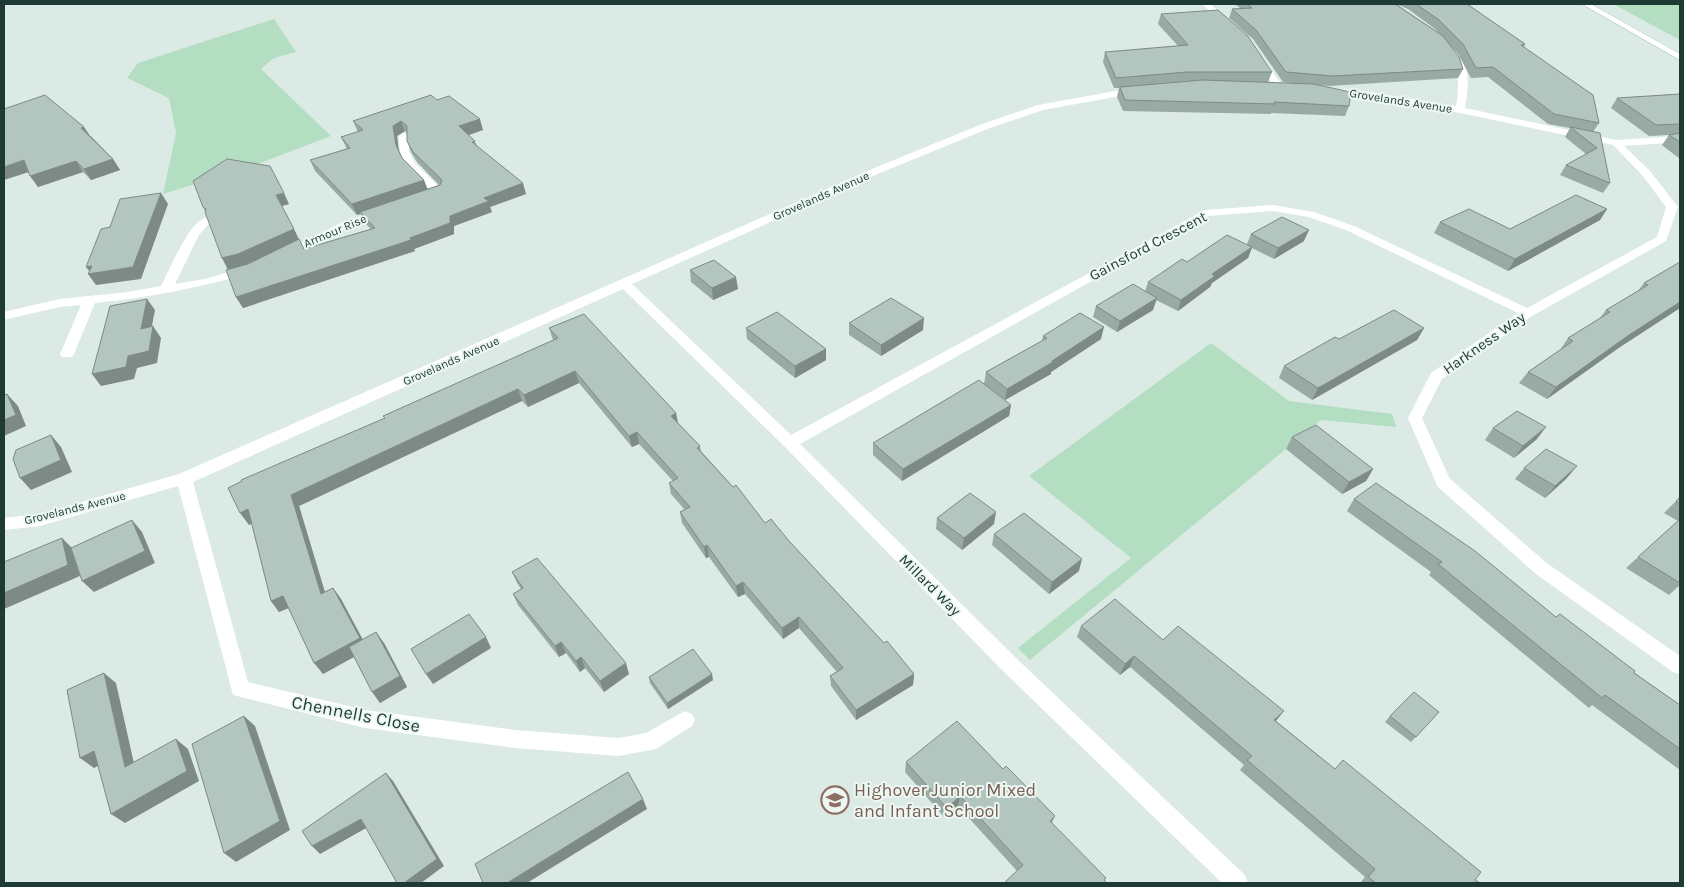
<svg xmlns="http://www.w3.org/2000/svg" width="1684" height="887" viewBox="0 0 1684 887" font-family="Karla,sans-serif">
<rect width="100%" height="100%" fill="#dceae5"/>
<g fill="#b3dec1">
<polygon points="1613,4 1680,4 1680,40"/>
<polygon points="274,19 296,52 274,58 261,69 331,136 247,168 163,194 176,133 169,98 127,78 138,63"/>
<polygon points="1211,343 1289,401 1392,414 1396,427 1321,420 1030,660 1018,648 1131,558 1029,476"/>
</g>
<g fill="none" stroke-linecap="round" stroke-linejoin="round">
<g stroke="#afcbc2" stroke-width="1">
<polygon id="secondary" points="1582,4 1591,4 1680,54 1680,60"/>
</g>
<g fill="#fff" fill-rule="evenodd">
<polygon points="1202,4 1210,4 1230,21 1230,25 1224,25"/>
<path d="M1452,50C1473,58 1468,91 1465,108L1616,140L1680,136V142L1624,146L1650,171L1678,207L1666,241L1532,316L1442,379L1422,418L1450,479L1548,564L1680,656V674L1673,672L1536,574L1438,487L1436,483L1408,418L1431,373L1518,313L1346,230L1308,217L1273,211L1208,216L800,444L1014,656L1245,875L1248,883H1222L1000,668L785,447L623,289L193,482L248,682L365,710L515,730L619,738L646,733L685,711L692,714L695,720L692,726L656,749L619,756L515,748L365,728L233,695L178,486L40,526L4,530V518L40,514L179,474L872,169L982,124L1038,105L1137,87L1142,90L1137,93L1043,110L990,128L880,173L632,284L791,435L1205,210L1273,205L1314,212L1354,226L1527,308L1657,237L1666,207L1642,175L1613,145L1460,113L1364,97L1330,94L1325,91L1330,88L1364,91L1456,106C1459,86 1460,70 1448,53Z"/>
<polygon points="1259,55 1262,56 1282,85 1282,89 1276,89 1255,58"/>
<path d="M404,133L409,136V152L415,163L444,192L442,194L425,200L419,197L431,191C411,171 399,166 399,136Z"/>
<polygon points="383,209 387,210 389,212 387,214 351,226 289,257 285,258 279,254 343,222"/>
<path d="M205,218L211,221L199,235L175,284L205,279L248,266L254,270L252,273C201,287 148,298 95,303L74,354L72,357H62L60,354L81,305L59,307L4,320V312L59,299L128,292L161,286C169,271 189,222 205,218Z"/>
</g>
<use href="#secondary" fill="#fff" fill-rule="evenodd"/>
</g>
<g fill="#99a9a3" fill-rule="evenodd">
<path d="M1235,4H1467L1525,44L1524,47L1599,123L1593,132L1610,183L1603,193L1560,175L1566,165L1586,154L1565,137L1570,128L1548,124L1488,77L1471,78L1458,54L1452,47L1463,69L1458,78L1329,86L1318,85L1349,106L1345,116L1271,113V114L1123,111L1117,97L1119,88H1114L1103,62L1105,52L1178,46L1158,24L1161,14L1272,72L1268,82L1299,84L1283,82L1253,39L1229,18L1232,9L1240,8ZM1396,4L1408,9L1435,29L1439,33Z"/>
<polygon points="1680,94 1680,159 1662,145 1669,135 1649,136 1611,108 1617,98"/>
<path d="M437,100L483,130L468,135L475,141L477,146L526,194L490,207L492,212L454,226V234L414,249L415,251L243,308L236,297L228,269L205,211L203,207L289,204L282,206L304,249L371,229L365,223L361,214L357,215L315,171L310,160L347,149L341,137L358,132L353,121ZM405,131L407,133V141L411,152L417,162L439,185L427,189L402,158L399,152L397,136Z"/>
<polygon points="91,136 113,159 120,170 91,180 83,172 38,187 29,172"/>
<polygon points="1607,209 1600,220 1508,271 1434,233 1440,222 1510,229"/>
<polygon points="1251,234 1304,241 1274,259 1252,248 1248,258 1212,283 1210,287 1178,311 1156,300 1153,310 1117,332 1093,317 1096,306 1145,292 1148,282 1187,262 1247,244"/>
<polygon points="1680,262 1680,308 1620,347 1547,399 1519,383 1528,372 1560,350 1568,338 1599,319 1606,310 1638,291 1644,283"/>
<polygon points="690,270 738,289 713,300 691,282"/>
<polygon points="849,323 923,330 881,356 849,335"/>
<polygon points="549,328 676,413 678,423 700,446 701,451 765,523 789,541 884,643 914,674 913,685 856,720 831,686 830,676 837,672 799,628 783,639 745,594 738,597 709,557 706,558 682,523 680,512 685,510 671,494 669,483 673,481 639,444 632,447 579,383 528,407 522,401 299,506 325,592 333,588 341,599 362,640 384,643 407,687 380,703 354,657 323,674 288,608 279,612 271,601 252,523 249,525 384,418 553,340"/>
<polygon points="746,328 826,349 826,360 795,378 747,339"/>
<polygon points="1424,328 1417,340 1312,400 1279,378 1284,366 1339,339"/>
<polygon points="1043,336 1101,339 1051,372 1051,374 1005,400 984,384 986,372 1042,341"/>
<polygon points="1011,405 1009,416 902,481 873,455 873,443"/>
<polygon points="1493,428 1537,439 1514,458 1485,440"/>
<polygon points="1292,437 1373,469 1366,481 1342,494 1286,449"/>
<polygon points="1524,468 1567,478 1545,498 1515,479"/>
<polygon points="1680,497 1680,585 1669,595 1626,568 1678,521 1664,513"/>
<polygon points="1354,499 1556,617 1680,705 1680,770 1592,705 1589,708 1429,575 1431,572 1347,511"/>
<polygon points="937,518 994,524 962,550 936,529"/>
<polygon points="994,534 1079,571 1049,594 992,545"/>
<polygon points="512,572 629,674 604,692 585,668 580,672 566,653 559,657 518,605 513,594 521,589 517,583"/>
<polygon points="1081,626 1163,640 1276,721 1335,769 1480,883 1360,883 1365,877 1240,770 1244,765 1130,667 1120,675 1077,637"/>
<polygon points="649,677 713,680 668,709 650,683"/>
<polygon points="1439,712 1411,742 1385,722 1390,716"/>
<polygon points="906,762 1003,769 1055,816 1052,823 1105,881 1017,871 958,806 945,818 905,772"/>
</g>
<g fill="#7d8a85">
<polygon points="480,119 483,130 463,137 459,126"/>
<polygon points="401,121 405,131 397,136 399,155 396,145 393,126"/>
<polygon points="84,127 91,137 81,128"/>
<polygon points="113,159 120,170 91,180 84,169"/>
<polygon points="24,160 32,171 4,180 4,167"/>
<polygon points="76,161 83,172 38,187 30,176"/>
<polygon points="424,180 428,190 357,215 352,204"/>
<polygon points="523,183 526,194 490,207 492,212 454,226 454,234 414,249 415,251 243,308 236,297 410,238 484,198"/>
<polygon points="161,193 168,204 141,279 96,285 88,274 91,273 86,267"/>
<polygon points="284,193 289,204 281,206 276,195"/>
<polygon points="1607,209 1600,220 1508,271 1515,259"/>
<polygon points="294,229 299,240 244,265 228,270 222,258"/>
<polygon points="1309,230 1304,241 1274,259 1278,248"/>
<polygon points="1252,247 1248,258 1212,283 1210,287 1178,311 1181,300 1212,274"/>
<polygon points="736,277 738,289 713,300 712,288"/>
<polygon points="1157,298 1153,310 1117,332 1120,321"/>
<polygon points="147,299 155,310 149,341 141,329"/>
<polygon points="1680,302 1680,308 1620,347 1547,399 1556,387 1629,335"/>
<polygon points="924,318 923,330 881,356 881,345"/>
<polygon points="153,326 161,338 157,363 137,368 134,379 101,386 92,374 128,356"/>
<polygon points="1104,327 1101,339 1051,372 1051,374 1005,400 1007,389 1052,361"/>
<polygon points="1424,328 1417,340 1312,400 1318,388"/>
<polygon points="826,349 826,360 795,378 795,366"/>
<polygon points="575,371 579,383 528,407 524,395"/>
<polygon points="518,389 522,401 299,506 329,606 321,594 291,495"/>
<polygon points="7,394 18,406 26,426 4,436 4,420"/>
<polygon points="1011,405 1009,416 902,481 903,469"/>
<polygon points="676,413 678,425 671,416"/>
<polygon points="1546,427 1537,439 1514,458 1523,446"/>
<polygon points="637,432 639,444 632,447 629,436"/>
<polygon points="51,435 61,447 72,472 31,490 20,478"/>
<polygon points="1577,466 1567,478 1545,498 1555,486"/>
<polygon points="1373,469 1366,481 1342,494 1349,482"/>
<polygon points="248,509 257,521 249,525 240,513"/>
<polygon points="996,512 994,524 962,550 964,538"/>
<polygon points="132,520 142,532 155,563 94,592 82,581"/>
<polygon points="62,538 73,549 80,576 4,609 4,593"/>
<polygon points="707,545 709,557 706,558 704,547"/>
<polygon points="1082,559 1079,571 1049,594 1052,582"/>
<polygon points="743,582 745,594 738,597 736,586"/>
<polygon points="333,588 341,599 368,649 323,674 314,663"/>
<polygon points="283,596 291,607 279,612 271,601"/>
<polygon points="799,617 799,628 783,639 782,628"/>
<polygon points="376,632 384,643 407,687 380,703 372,692"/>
<polygon points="486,637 491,648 433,684 426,674"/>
<polygon points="561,642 566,653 559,657 555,646"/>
<polygon points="1134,656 1130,667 1120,675 1125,664"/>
<polygon points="581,657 585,668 580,672 576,661"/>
<polygon points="626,663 629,674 604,692 600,681"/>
<polygon points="104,673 116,683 137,777 125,767"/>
<polygon points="712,674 713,680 668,709 667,703"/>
<polygon points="914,674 913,685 856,720 856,710"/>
<polygon points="1284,711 1276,721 1274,720"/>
<polygon points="244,716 255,726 290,830 236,862 224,853"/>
<polygon points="176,739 188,749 199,781 125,823 111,814"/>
<polygon points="94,751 108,761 94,768 80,758"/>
<polygon points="386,773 393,781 444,866 421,883 404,883"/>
<polygon points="960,796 958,806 945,818 947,808"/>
<polygon points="643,799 647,809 527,883 507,883"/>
<polygon points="361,819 368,827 320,854 312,846"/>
</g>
<g fill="#b2c5be" stroke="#7d8a85">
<polygon points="1247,4 1395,4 1443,36 1459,57 1463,69 1333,76 1286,72 1256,30 1232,9 1252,8"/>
<polygon points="1416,4 1467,4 1525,44 1521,45 1593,95 1599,123 1554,114 1493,67 1476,68 1463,44 1439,20"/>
<polygon points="1218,10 1247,35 1272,72 1187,72 1116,78 1105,52 1188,45 1161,14"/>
<polygon points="1203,80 1313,84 1351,92 1349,106 1274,102 1275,104 1125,100 1120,87"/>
<polygon points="1680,94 1680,124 1656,125 1617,98"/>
<polygon points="45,95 84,127 81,128 113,159 84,169 76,161 30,176 24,160 4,167 4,109"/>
<polygon points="431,95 437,100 449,96 480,119 459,126 475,141 472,142 523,183 484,198 489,201 450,216 450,223 410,238 411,240 236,297 226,270 248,264 299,239 304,249 375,228 360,212 440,185 442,180 413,152 407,141 407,126 401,121 393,126 396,145 402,158 424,180 352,204 310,160 350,148 341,137 363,130 353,121"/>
<polygon points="1570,127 1600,133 1610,183 1566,165 1597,148"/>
<polygon points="1680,133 1680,142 1669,135"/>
<polygon points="227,159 270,166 284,193 276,195 294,229 238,254 222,258 205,212 206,209 203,207 193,181"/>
<polygon points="161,193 133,267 88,274 92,266 86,267 101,229 110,227 120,199"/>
<polygon points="1576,195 1607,209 1515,259 1440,222 1469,209 1510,229"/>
<polygon points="1282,217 1309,230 1278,248 1251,234"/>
<polygon points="1227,235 1252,247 1212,274 1215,276 1181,300 1148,282 1182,259 1187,262"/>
<polygon points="714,260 736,277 712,288 690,270"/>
<polygon points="1680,262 1680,302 1629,335 1556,387 1528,372 1573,341 1568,338 1610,312 1606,310 1648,285 1644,283"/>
<polygon points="1133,284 1157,298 1120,321 1096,306"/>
<polygon points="891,298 924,318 881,345 849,323"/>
<polygon points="147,299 141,329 153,326 149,351 128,356 126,367 92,374 110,306"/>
<polygon points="1394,310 1424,328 1318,388 1284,366 1335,337 1339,339"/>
<polygon points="777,312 826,349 795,366 746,328"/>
<polygon points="1080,313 1104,327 1052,361 1053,362 1007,389 986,372 1047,338 1043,336"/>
<polygon points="584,314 676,413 671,416 700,446 697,448 733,487 736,485 765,523 771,519 789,541 884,643 887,641 914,674 856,710 830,676 843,668 799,617 782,628 743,582 736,586 707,545 704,547 680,512 690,507 669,483 678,478 637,432 629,436 575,371 524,395 518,389 291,495 321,594 333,588 360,638 314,663 283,596 271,601 248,509 240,513 228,488 242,481 241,480 385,418 383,416 558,338 549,328"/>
<polygon points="979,380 1011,405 903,469 873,443"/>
<polygon points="7,394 16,415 4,420 4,395"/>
<polygon points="1517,411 1546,427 1523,446 1493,428"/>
<polygon points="1316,425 1373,469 1349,482 1292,437"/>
<polygon points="51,435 61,460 20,478 13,459 16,450"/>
<polygon points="1546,449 1577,466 1555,486 1524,468"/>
<polygon points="1376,483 1475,551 1556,617 1560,614 1635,671 1634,673 1680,705 1680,749 1605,695 1602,698 1438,564 1442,562 1354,499"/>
<polygon points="970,493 996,512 964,538 937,518"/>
<polygon points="1680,497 1680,504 1676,501"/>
<polygon points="1024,513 1082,559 1052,582 994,534"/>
<polygon points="1680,519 1680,583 1638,557"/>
<polygon points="132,520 145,551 82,581 71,548"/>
<polygon points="62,538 68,565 4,593 4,562"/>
<polygon points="537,558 626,663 600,681 581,657 576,661 561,642 555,646 513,594 523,588 512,572"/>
<polygon points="1115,599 1163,640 1178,626 1284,711 1274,720 1335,769 1343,760 1481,872 1475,880 1480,883 1376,883 1368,877 1375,869 1247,760 1252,756 1134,656 1125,664 1081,626"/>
<polygon points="469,614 486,637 426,674 411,649"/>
<polygon points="376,632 400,676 372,692 349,647"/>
<polygon points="693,649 712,674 667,703 649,677"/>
<polygon points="104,673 125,767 176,739 187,771 111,814 94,751 80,758 67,690"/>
<polygon points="1414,692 1439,712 1416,737 1390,716"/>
<polygon points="244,716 280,821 224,853 192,744"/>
<polygon points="957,721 1003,769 1006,766 1055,816 1050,821 1106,878 1104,880 1107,883 1004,883 1023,865 960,796 947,808 906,762"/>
<polygon points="628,772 643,799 507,883 483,883 475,864"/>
<polygon points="386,773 437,859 404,883 397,883 361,819 312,846 302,831"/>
</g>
<defs>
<g id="school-ring" transform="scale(1.4375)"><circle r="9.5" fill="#edf7f2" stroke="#8d6e63" stroke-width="1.5"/><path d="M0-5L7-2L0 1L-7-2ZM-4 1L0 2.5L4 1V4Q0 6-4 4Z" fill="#8d6e63"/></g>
</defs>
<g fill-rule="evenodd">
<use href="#school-ring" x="835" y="800"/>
</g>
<g text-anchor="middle" stroke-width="4" stroke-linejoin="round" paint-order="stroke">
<g font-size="12" fill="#1d3a34" stroke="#edf7f2">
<text transform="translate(1401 101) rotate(9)" y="4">Grovelands Avenue</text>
<text transform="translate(821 196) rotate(-24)" y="4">Grovelands Avenue</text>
<text transform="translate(335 231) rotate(-23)" y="4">Armour Rise</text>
<text transform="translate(451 361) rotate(-24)" y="4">Grovelands Avenue</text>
<text transform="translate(75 508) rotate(-14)" y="4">Grovelands Avenue</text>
</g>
<g font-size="15" fill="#1d3a34" stroke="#edf7f2">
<text transform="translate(1148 246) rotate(-28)" y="5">Gainsford Crescent</text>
<text transform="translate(1484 343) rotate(-35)" y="5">Harkness Way</text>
<text transform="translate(930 585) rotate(45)" y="5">Millard Way</text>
</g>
<g font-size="18" fill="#1d3a34" stroke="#edf7f2">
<text transform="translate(356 714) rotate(11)" y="6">Chennells Close</text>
</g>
<g font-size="18" fill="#785e54" stroke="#edf7f2" text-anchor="start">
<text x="854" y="796">Highover Junior Mixed<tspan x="854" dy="21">and Infant School</tspan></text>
</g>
</g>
<rect width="1684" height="887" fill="none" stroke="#1d3a34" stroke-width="10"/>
</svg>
